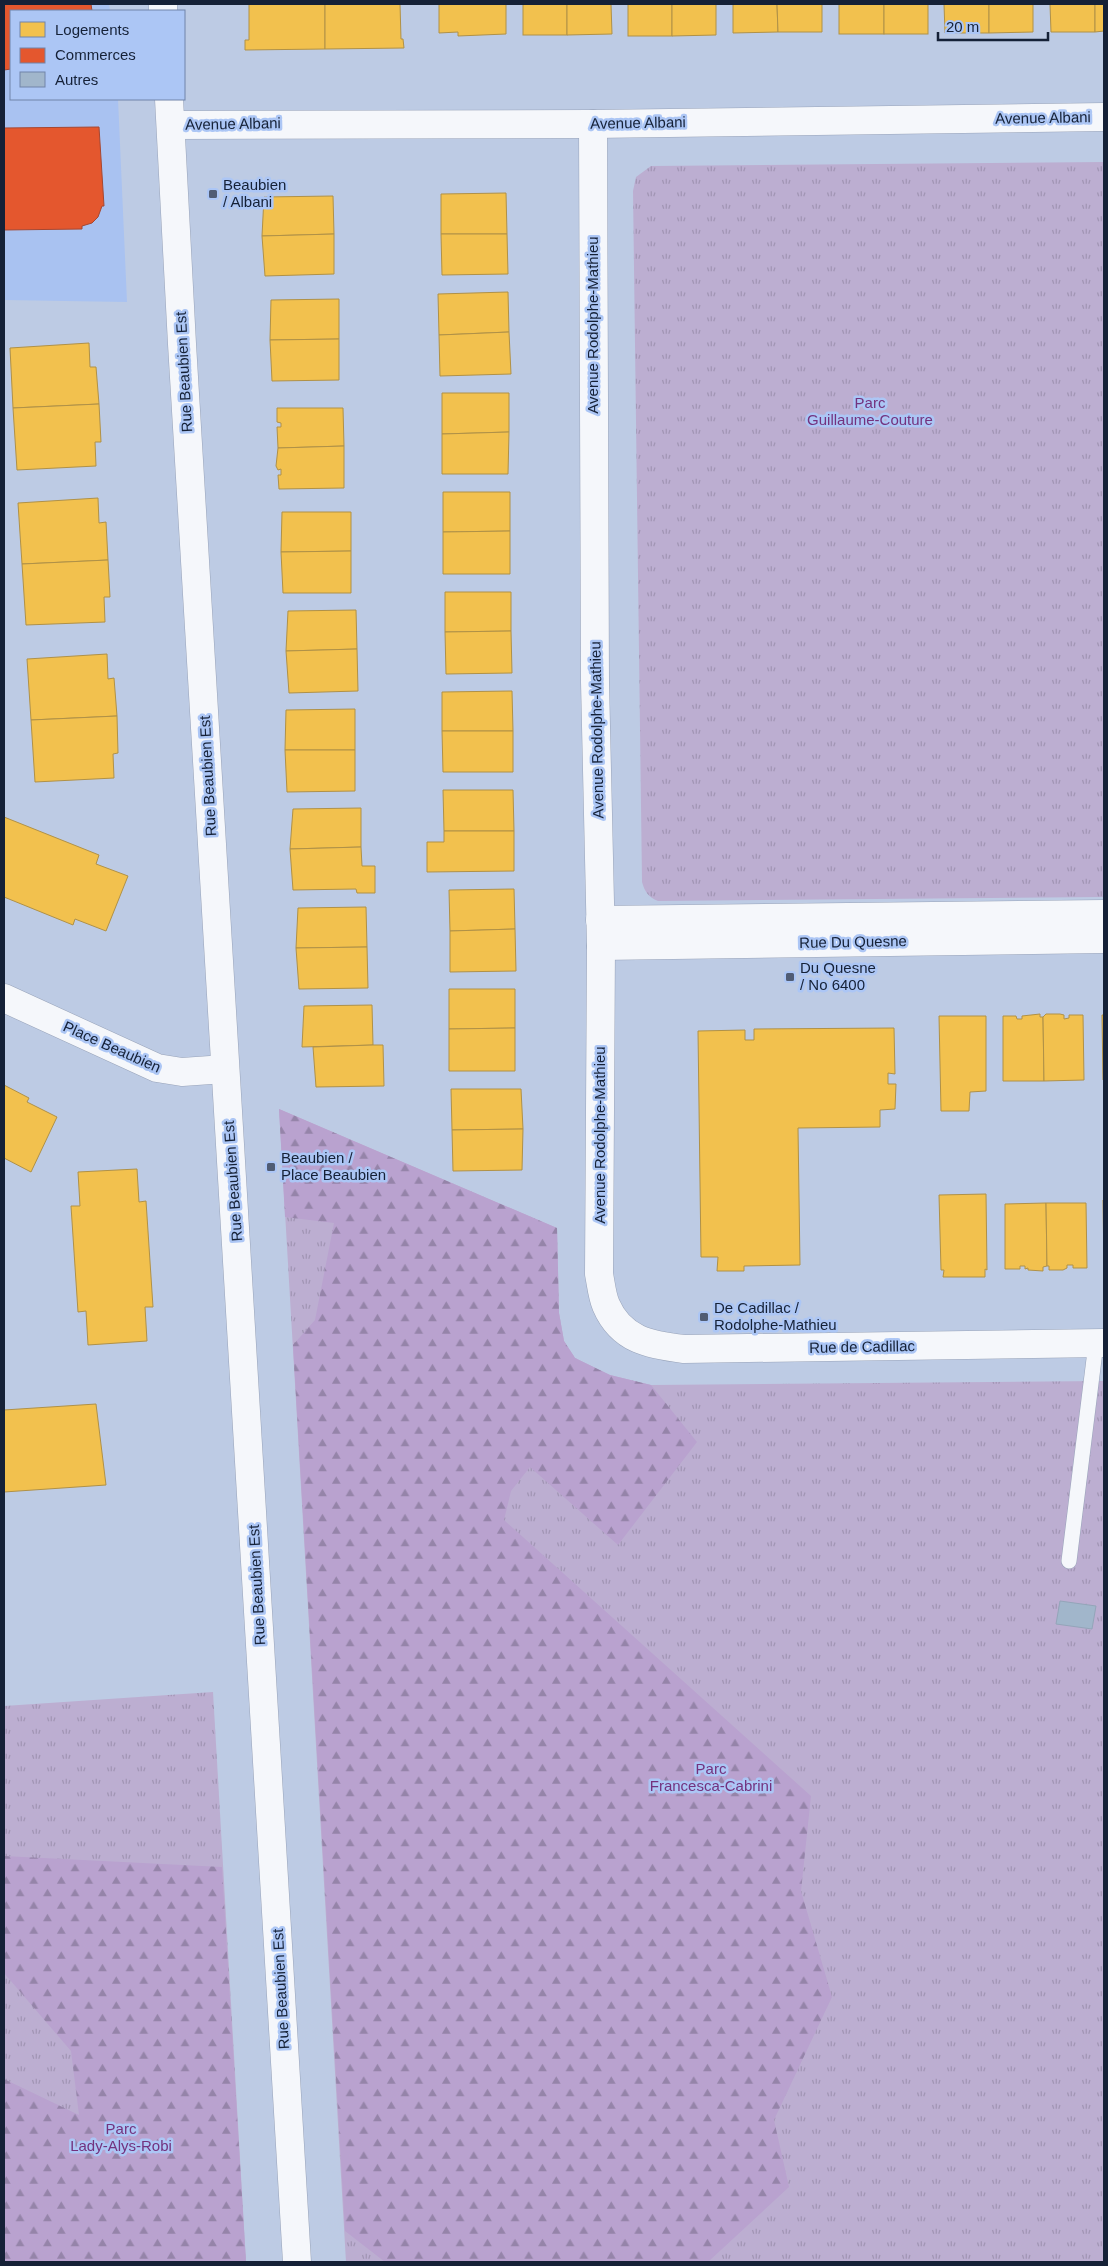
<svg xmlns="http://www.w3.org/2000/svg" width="1108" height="2266" viewBox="0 0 1108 2266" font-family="Arial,sans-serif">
<defs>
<pattern id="grass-tufts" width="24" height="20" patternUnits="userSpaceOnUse" patternTransform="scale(1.25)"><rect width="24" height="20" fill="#bcaed1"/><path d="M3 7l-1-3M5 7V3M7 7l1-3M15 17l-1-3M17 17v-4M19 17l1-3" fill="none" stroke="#a195b4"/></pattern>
<pattern id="forest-firs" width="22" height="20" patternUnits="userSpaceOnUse" patternTransform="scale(1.25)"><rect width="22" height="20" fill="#b9a2cf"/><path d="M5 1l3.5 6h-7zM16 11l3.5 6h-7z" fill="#9584a9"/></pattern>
</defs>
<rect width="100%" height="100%" fill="#bdcbe4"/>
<polygon fill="#a9c2f1" points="4,4 109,4 110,11 11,11 11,99 118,99 127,302 4,300"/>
<g fill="url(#grass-tufts)">
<path d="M1104,162V897L658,901C648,897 645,892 642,882L633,191L636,177L651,166Z"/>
<polygon points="279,1109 557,1228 559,1313 564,1341 575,1358 610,1375 651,1385 1104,1381 1104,2262 346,2262"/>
<polygon points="213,1692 246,2262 4,2262 4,1706"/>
</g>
<g fill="url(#forest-firs)">
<polygon points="279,1109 557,1228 559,1313 564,1341 575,1358 610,1375 651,1385 697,1442 618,1545 530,1467 511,1491 504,1520 811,1796 801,1891 832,1997 774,2120 789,2187 708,2262 385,2262 345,2231 293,1345 315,1320 334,1223 285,1217"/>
<polygon points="4,1856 222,1867 246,2262 4,2262 4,2079 79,2115 71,2051 4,1973"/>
</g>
<g fill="#f2c14e" stroke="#b09147">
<polygon points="249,4 325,4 325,49 245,50 245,40 249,40"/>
<polygon points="325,4 400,4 401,39 403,39 404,48 325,49"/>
<polygon points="439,4 506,4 506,34 458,36 458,32 439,33"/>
<rect x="523" y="4" width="44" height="31"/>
<polygon points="567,4 611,4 612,34 567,35"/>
<rect x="628" y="4" width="44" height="32"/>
<polygon points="672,4 716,4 716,35 672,36"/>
<polygon points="733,4 777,4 778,32 733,33"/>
<polygon points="777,4 822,4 822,32 778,32"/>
<rect x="839" y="4" width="45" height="30"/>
<rect x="884" y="4" width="44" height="30"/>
<polygon points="944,4 989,4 989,33 945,33"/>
<polygon points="989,4 1033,4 1033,32 989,33"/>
<polygon points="1050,4 1095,4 1095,32 1051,32"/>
<polygon points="1095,4 1104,4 1104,31 1095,32"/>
<polygon points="506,193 507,234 441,234 441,194"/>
<polygon points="333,196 334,234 262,236 264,197"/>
<polygon points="334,234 334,274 265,276 262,236"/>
<polygon points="441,234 507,234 508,274 442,275"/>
<polygon points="508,292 509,332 439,335 438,294"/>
<polygon points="339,299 339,339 270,340 271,300"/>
<polygon points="509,332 511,374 440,376 439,335"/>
<polygon points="339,339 339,380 272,381 270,340"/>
<polygon points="89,343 90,367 96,367 99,404 13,408 10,348"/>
<polygon points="442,393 509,393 509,432 442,434"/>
<polygon points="99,404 101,442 95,442 96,466 17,470 13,408"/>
<polygon points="277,408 343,408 344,446 278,448 277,427 281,427 281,423 277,422"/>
<polygon points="509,432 508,474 442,474 442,434"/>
<polygon points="344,446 344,488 279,489 278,475 281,475 281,469 278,470 276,466 278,448"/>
<polygon points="443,492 510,492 510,531 443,532"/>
<polygon points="98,498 99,523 106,522 108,560 22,564 18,503"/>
<polygon points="282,512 351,512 351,551 281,552"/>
<polygon points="510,531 510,574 443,574 443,532"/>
<polygon points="351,551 351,593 283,593 281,552"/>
<polygon points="108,560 110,597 104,597 105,622 26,625 22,564"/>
<polygon points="445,592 511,592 511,631 445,632"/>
<polygon points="356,610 357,649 286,651 288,611"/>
<polygon points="511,631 512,673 446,674 445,632"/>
<polygon points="357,649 358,691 289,693 286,651"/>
<polygon points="107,654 108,679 114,678 117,716 31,720 27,659"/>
<polygon points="512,691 513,731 442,731 442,692"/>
<polygon points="355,709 355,750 285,750 286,710"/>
<polygon points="117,716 118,753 113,754 114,778 35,782 31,720"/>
<polygon points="442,731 513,731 513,772 443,772"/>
<polygon points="285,750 355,750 355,791 287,792"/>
<polygon points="443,790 513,790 514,831 444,831"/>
<polygon points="361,808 361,847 290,849 293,809"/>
<polygon points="4,817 99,855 96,864 128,876 106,931 75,919 73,925 4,897"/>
<polygon points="444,831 514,831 514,871 427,872 427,842 444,842"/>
<polygon points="361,847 362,866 375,866 375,893 357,893 356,889 293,890 290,849"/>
<polygon points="514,889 515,929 450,931 449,890"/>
<polygon points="366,907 367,947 296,948 298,908"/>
<polygon points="515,929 516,971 450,972 450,931"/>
<polygon points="367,947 368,988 299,989 296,948"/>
<polygon points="449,989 515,989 515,1028 449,1029"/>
<polygon points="372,1005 373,1045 302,1047 304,1006"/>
<polygon points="1040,1014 1040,1017 1043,1017 1044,1081 1003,1081 1003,1016 1016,1016 1017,1019 1022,1019 1022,1016"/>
<polygon points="1046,1014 1060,1014 1064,1015 1064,1019 1069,1018 1069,1015 1083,1015 1084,1080 1044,1081 1043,1017"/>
<polygon points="1102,1015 1104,1015 1104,1080 1103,1080"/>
<polygon points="939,1016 986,1016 986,1091 970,1092 969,1111 941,1111"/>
<polygon points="515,1028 515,1071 449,1071 449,1029"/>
<polygon points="894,1028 895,1074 888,1073 888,1084 896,1084 895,1109 880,1110 880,1127 798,1128 800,1265 744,1266 744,1271 717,1271 718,1257 701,1257 698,1031 745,1030 745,1040 754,1040 754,1029"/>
<polygon points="373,1045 383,1045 384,1086 316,1087 313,1047"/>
<polygon points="4,1085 29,1098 27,1102 57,1117 31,1172 4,1158"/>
<polygon points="451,1089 521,1089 523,1129 452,1130"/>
<polygon points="523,1129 522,1170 453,1171 452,1130"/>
<polygon points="137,1169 139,1202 146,1201 153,1307 145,1307 147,1341 88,1345 86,1311 78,1312 71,1206 80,1206 78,1172"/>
<polygon points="986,1194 987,1270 985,1269 985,1277 943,1277 944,1270 941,1270 939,1195"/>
<polygon points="1103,1200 1104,1200 1104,1269"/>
<polygon points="1046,1203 1047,1266 1043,1267 1043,1271 1028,1270 1028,1268 1025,1269 1025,1266 1020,1266 1020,1269 1005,1269 1005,1204"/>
<polygon points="1046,1203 1086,1203 1087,1268 1073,1268 1073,1265 1067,1265 1067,1268 1063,1270 1049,1270 1049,1266 1047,1266"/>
<polygon points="96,1404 106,1485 4,1492 4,1410"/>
</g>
<g fill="#e4572e" stroke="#a64731">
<polygon points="4,4 91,4 92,11 11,11 11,69 4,70"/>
<polygon points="99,127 104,206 102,206 98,217 92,223 82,226 82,229 4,230 4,128"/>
</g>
<polygon fill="#a1b6cb" stroke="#94a5b9" points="1060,1601 1096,1606 1092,1629 1056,1624"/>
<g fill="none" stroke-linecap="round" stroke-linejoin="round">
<g stroke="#98a3b9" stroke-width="16">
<polyline id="service" points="1069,1561 1096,1343"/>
</g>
<g stroke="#98a3b9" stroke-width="29">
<g id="minor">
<path d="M593,124L595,682L601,946L599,1274C601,1284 602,1296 606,1305C621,1340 650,1345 684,1349L1104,1343"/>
<polyline points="171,125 593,124 1104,117"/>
<polyline points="600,920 1104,914"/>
<polyline points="601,946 1104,939"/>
<polyline points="4,998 157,1068 182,1072 225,1069"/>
</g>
</g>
<g stroke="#98a3b9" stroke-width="29">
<g id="tertiary">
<polyline points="163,4 163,11"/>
<polyline points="169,99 182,344 297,2262"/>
</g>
</g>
<use href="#service" stroke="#f5f7fb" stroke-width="15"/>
<use href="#minor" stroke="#f5f7fb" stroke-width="28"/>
<use href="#tertiary" stroke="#f5f7fb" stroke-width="28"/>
</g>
<g fill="#505c74" stroke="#acc6f5" stroke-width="2">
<rect x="208" y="189" width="10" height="10" rx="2.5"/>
<rect x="785" y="972" width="10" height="10" rx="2.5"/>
<rect x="266" y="1162" width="10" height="10" rx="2.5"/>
<rect x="699" y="1312" width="10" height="10" rx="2.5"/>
</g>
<g text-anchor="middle" stroke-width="5" stroke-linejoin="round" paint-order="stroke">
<g font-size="15" fill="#152137" stroke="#acc6f5">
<text transform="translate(1043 118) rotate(-1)" y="5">Avenue Albani</text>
<text transform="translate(638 123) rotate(-1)" y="5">Avenue Albani</text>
<text transform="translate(233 124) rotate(-1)" y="5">Avenue Albani</text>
<text transform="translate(593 325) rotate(-90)" y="5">Avenue Rodolphe-Mathieu</text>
<text transform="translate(184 372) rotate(-93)" y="5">Rue Beaubien Est</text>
<text transform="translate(597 730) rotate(-91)" y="5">Avenue Rodolphe-Mathieu</text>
<text transform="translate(208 776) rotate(-93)" y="5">Rue Beaubien Est</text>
<text transform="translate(853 942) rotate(-1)" y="5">Rue Du Quesne</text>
<text transform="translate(112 1047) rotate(24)" y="5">Place Beaubien</text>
<text transform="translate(600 1135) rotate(-90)" y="5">Avenue Rodolphe-Mathieu</text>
<text transform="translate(233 1181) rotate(-94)" y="5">Rue Beaubien Est</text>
<text transform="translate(862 1347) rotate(-1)" y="5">Rue de Cadillac</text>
<text transform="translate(257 1585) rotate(-93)" y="5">Rue Beaubien Est</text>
<text transform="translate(281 1989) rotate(-93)" y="5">Rue Beaubien Est</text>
</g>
<g font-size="15" fill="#152137" stroke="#acc6f5" text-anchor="start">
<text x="223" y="190">Beaubien<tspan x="223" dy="17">/ Albani</tspan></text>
<text x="800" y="973">Du Quesne<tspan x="800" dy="17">/ No 6400</tspan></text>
<text x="281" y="1163">Beaubien /<tspan x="281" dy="17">Place Beaubien</tspan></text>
<text x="714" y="1313">De Cadillac /<tspan x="714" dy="17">Rodolphe-Mathieu</tspan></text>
</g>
<g font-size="15" fill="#73327e" stroke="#acc6f5">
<text x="870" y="408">Parc<tspan x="870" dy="17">Guillaume-Couture</tspan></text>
<text x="711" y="1774">Parc<tspan x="711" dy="17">Francesca-Cabrini</tspan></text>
<text x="121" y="2134">Parc<tspan x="121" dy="17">Lady-Alys-Robi</tspan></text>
</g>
</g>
<rect width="1108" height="2266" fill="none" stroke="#152137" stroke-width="10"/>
<rect x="10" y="10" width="175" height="90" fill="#acc6f5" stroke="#7084a9"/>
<rect x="20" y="22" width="25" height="15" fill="#f2c14e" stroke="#7084a9"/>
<text x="55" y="35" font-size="15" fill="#152137">Logements</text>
<rect x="20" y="48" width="25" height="15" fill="#e4572e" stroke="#7084a9"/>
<text x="55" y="60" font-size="15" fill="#152137">Commerces</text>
<rect x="20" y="72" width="25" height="15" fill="#a1b6cb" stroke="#7084a9"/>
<text x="55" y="85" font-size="15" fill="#152137">Autres</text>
<path d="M938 32v8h110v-8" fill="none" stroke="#152137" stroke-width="2.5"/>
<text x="946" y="32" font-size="15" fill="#152137" stroke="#acc6f5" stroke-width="4" paint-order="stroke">20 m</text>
</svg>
